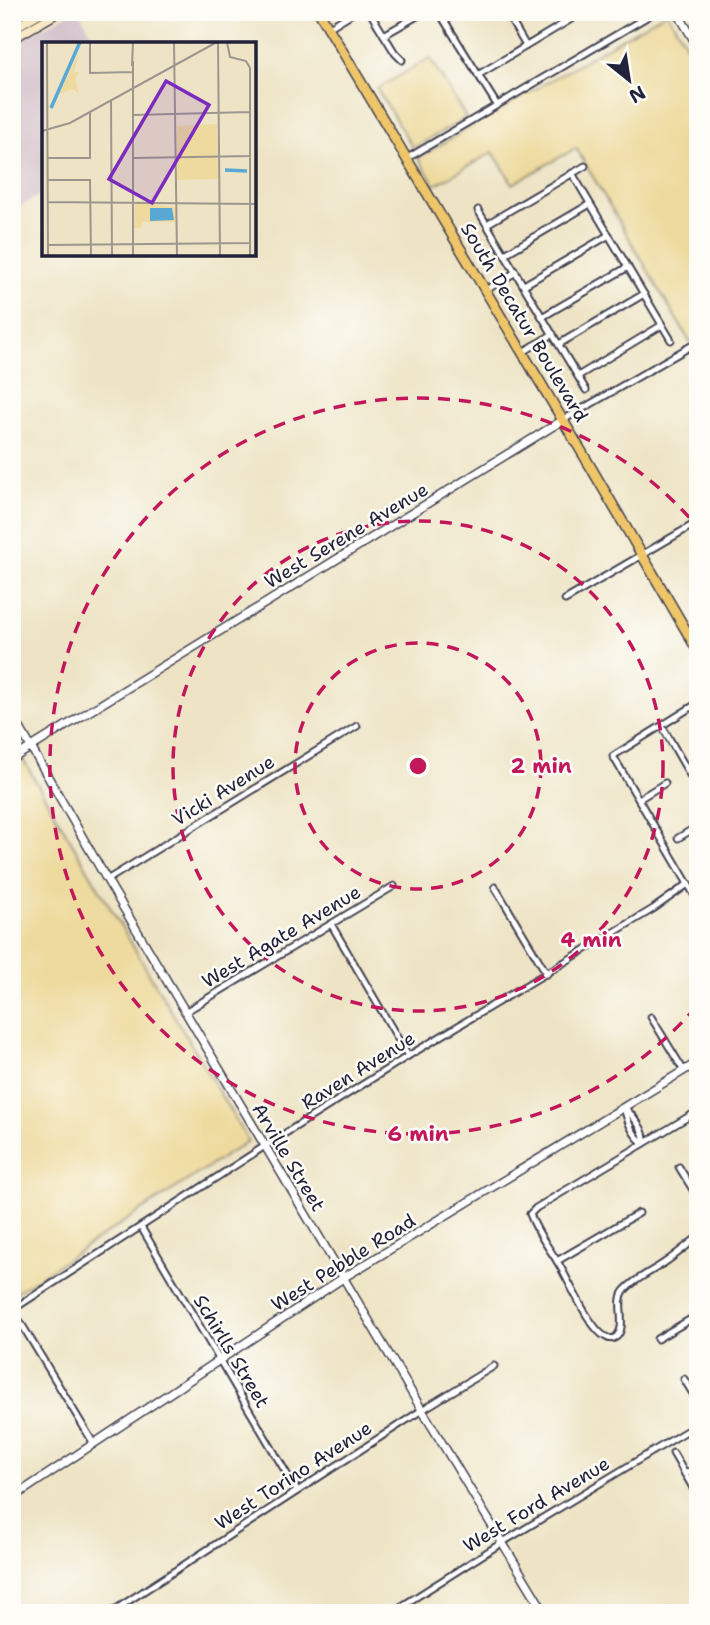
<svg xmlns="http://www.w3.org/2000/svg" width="710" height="1625" viewBox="0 0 710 1625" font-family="'Shantell Sans',sans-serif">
<rect width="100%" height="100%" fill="#fdfcf7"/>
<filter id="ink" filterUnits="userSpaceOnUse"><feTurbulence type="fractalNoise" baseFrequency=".0143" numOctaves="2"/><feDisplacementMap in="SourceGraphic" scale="14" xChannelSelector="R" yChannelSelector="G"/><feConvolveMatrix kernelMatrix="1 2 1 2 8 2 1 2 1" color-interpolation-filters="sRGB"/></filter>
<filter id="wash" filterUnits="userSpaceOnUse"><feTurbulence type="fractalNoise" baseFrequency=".00686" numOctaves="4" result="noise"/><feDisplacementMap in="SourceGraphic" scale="28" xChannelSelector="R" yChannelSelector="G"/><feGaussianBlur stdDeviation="1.57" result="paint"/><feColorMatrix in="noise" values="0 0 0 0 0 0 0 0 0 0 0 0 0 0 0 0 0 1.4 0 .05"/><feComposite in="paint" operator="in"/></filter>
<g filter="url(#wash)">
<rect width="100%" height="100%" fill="#eee4c5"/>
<polygon fill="#d1bdc8" points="71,12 79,12 97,44 44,44 44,193 12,211 12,45"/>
<g fill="#eeda9e" stroke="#887e6c" stroke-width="2">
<polygon points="667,12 698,65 698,337 690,342 576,148 513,184 493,152 435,185 418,158"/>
<polygon points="430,58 466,118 413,148 377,89"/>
<polygon points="12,741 248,1141 12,1295"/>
</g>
</g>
<g filter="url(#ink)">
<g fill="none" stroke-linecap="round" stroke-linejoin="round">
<g stroke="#413f50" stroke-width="9">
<g id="minor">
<polyline points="439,12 497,105"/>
<polyline points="506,12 526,46"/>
<polyline points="371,14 395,53 402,60"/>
<polyline points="328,28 354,12"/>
<polyline points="384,35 424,12"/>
<polyline points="478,75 583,12"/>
<polyline points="406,159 655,12"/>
<polyline points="572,173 671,340"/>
<polyline points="478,210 586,390"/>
<polyline points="487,224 585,166"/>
<polyline points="505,254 590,204"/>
<polyline points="524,285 609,235"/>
<polyline points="486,290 516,272"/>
<polyline points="542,317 628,267"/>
<polyline points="559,344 644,294"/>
<polyline points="523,352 553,334"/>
<polyline points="578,376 662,325"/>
<polyline points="563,420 698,342"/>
<polyline points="565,600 698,522"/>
<polyline points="698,703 613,756 698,901"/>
<polyline points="662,726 698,789"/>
<polyline points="639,799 665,783"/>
<polyline points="678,838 698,826"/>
<polyline points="107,880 357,726"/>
<polyline points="495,887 547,974"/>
<polyline points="331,924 408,1056"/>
<polyline points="185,1012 394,886"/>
<polyline points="651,1017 684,1071"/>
<path d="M624,1107C633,1116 646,1130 644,1143"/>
<path d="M624,1107C627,1120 632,1136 644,1143"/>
<path d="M698,1111L536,1208L530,1214C537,1233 547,1245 557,1261C568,1278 589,1329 606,1337C609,1339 613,1339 616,1337C628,1327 615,1302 624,1291C634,1279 651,1272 664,1263C676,1255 686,1246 698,1237"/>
<polyline points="679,1167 698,1198"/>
<polyline points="141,1227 297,1491"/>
<polyline points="557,1261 639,1213"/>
<polyline points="12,1310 265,1146 408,1056 653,909 688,884"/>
<polyline points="13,1310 94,1444"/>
<polyline points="657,1339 698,1315"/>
<polyline points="684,1379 698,1402"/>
<polyline points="673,1453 692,1486 698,1499"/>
<polyline points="685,1474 698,1467"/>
<polyline points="12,1609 14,1613"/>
<polyline points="110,1613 422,1410 494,1366"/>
<polyline points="391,1613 503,1542 698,1424"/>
<polyline points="684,1613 698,1605"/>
</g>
</g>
<g stroke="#413f50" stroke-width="10">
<g id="tertiary">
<polyline points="677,12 698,47"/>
<polyline points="12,714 107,880 422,1410 545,1613"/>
<polyline points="12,759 563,420"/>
<polyline points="12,1498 343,1278 698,1062"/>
</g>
</g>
<g stroke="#413f50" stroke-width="11">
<g id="secondary">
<polyline points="12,29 41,12"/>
<polyline points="12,39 59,12"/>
</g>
</g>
<g stroke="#413f50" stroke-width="12">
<polyline id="primary" points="319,12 586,459 698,651"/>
</g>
<use href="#minor" stroke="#fff" stroke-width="5"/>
<use href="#tertiary" stroke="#fff" stroke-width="7"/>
<use href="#secondary" stroke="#f8e8c3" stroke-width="8"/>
<use href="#primary" stroke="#eec569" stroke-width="9"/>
</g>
</g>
<g fill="none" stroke="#c2185b" stroke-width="3.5" stroke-dasharray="12 9">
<circle cx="418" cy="766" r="123"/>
<circle cx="418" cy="766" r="245"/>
<path d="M696 1007A368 368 0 1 1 696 525"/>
</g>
<g text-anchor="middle" stroke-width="5" stroke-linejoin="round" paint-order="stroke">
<g font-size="19" fill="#22223b" stroke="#fdfcf7">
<text transform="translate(525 322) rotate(59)" y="7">South Decatur Boulevard</text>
<text transform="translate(346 535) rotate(-31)" y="7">West Serene Avenue</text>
<text transform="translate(223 790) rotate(-32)" y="7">Vicki Avenue</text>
<text transform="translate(281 936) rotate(-31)" y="7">West Agate Avenue</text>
<text transform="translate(358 1070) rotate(-32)" y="7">Raven Avenue</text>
<text transform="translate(289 1157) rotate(59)" y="7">Arville Street</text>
<text transform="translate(343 1262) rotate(-32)" y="7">West Pebble Road</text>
<text transform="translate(232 1351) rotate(59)" y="7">Schirlls Street</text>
<text transform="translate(293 1475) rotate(-33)" y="7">West Torino Avenue</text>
<text transform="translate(536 1504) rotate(-31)" y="7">West Ford Avenue</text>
</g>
</g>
<g transform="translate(42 42)">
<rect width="214" height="214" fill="#eee4c5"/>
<path d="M37,10L32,30H37L33,37L37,52L31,47L17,52ZM175,82L176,137L135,138V84ZM93,160L134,165V180H100L99,186H92Z" fill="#eeda9e"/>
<path d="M108,166H130L132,178L108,179Z" fill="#59a8d3"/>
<path fill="none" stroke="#59a8d3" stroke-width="3.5" d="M9,66L38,0M183,128L205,129"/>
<path fill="none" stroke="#9c968e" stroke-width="2" d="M5,0L6,213M48,0V31L91,30M132,0L135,213M176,0L178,213M185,0L188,15L204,19L208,26V213M90,24L91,0M69,59L70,213M91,73L208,70M0,89L28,81L175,0M5,116H48V71M92,116L209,114M5,138H48L49,213M5,160L214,162M6,203L209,201M91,213V19"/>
<path fill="#7b2cbf" fill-opacity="0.15" stroke="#7b2cbf" stroke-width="3.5" d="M124,39L167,63L110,161L67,137Z"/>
<rect width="214" height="214" fill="none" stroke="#22223b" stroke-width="3.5"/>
</g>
<circle cx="418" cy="766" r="10" fill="#c2185b" stroke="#fdfcf7" stroke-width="3.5"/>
<g font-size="21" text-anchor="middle" font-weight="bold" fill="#c2185b" stroke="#fdfcf7" stroke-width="5" stroke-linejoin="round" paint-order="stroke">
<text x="541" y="773">2 min</text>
<text x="591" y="947">4 min</text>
<text x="418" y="1141">6 min</text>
</g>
<rect width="710" height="1625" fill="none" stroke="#fdfcf7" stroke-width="42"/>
<g transform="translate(629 80) rotate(150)" stroke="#fdfcf7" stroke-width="5" paint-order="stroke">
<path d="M0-5L12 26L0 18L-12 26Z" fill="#22223b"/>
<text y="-10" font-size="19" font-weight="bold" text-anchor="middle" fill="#22223b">N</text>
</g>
</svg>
